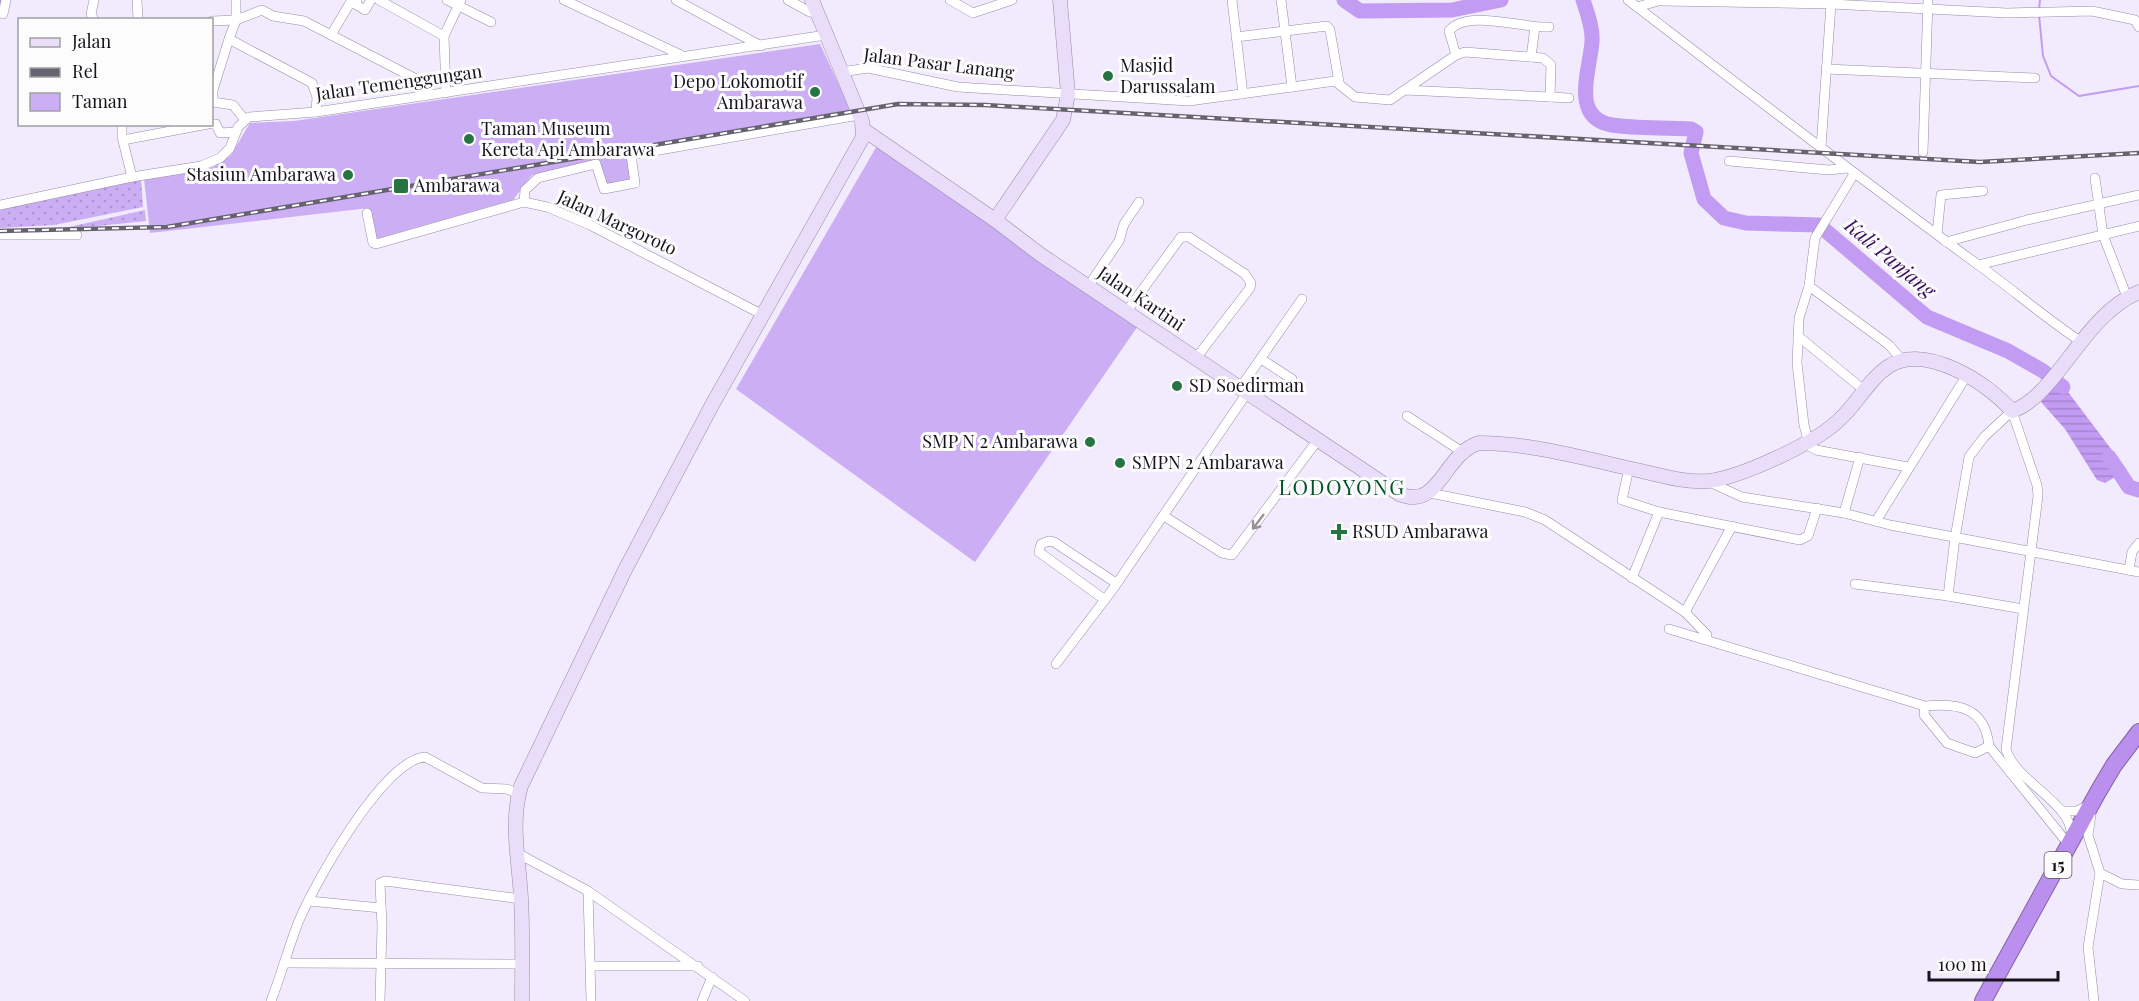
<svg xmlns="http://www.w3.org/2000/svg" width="2139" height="1001" viewBox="0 0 2139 1001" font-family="'Playfair Display',serif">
<defs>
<pattern id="grass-dots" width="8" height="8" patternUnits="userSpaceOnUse" patternTransform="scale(1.5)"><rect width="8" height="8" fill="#ccaef4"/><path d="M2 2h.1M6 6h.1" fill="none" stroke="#ae95d1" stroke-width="1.8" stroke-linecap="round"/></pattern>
<pattern id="water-rules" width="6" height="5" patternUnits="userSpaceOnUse" patternTransform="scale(1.5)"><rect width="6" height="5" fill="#c29bf2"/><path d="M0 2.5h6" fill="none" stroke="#a684cf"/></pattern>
</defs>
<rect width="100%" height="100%" fill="#f2ebfd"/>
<g fill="url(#grass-dots)">
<polygon points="141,178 143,207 54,225 0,228 0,207"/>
<polygon points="145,210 146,221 69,229 69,227"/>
</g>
<g fill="#ccaef4">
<polygon points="820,44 852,113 628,152 633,182 603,187 596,160 532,175 513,200 376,239 369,208 150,233 144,179 213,167 231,155 250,123 294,121"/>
<polygon points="878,144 1140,323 975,562 736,389"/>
</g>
<polygon fill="url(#water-rules)" points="2059,380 2127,470 2105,483 2097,480 2065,429 2041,402"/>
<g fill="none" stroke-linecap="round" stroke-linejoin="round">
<g stroke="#c29bf2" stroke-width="2">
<polyline points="0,4 1,0"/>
<polyline points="2039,9 2040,0"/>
<polyline points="2039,15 2043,56 2051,76 2079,96 2139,86"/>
</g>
<g stroke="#c29bf2" stroke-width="15">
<polyline points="1344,0 1360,11 1452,10 1501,0"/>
<path d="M1583,0C1587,12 1593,28 1592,41C1591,67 1569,118 1612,125C1637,129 1665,127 1691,129L1696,132L1691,153L1704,199L1724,218L1746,223L1819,225L1927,317L2008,351L2043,371L2063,387"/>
<polyline points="2109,457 2129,487 2139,490"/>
</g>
<g stroke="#968ca6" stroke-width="10">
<g id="street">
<polyline points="94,0 91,14 94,20"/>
<polyline points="137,0 138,20"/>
<polyline points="236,0 236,20 229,39 312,83 317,97 316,112"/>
<polyline points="379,0 444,36"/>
<polyline points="447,0 491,22"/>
<polyline points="564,0 681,55"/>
<polyline points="676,0 761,46"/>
<polyline points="788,0 810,12 817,13"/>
<polyline points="950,0 973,13 1012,0"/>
<polyline points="1232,0 1243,94"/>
<path d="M1628,0C1744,89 1859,178 1977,264C2012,289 2044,317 2080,341"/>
<polyline points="357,1 355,4 365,10 371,0"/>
<polyline points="1662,1 1831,4 2007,13 2092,11 2135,20 2139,27"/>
<polyline points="1637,7 1662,0"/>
<polyline points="3,14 6,0"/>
<polyline points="212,21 236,20 262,10 273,16 304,21 422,82 424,96"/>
<polyline points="331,35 350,3 355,4"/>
<polyline points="1236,37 1327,26 1330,30 1339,82"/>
<polyline points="229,39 213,90 213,102 233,105 245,120"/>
<path d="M1456,55L1449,31C1466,8 1525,29 1549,27"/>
<polyline points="1531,57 1535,27"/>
<polyline points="1826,69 2035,78"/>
<polyline points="841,72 868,68 958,87 1189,101 1292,87 1281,0"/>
<polyline points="1292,87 1335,81 1355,97 1390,100 1456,55 1465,52 1543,58 1551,65 1550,97 1405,90"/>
<polyline points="446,93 444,36 461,0"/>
<polyline points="1550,97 1569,98"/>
<polyline points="122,124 122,137 132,177"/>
<polyline points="212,124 216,124 220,133 236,132"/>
<polyline points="123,140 208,124"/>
<polyline points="1821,147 1831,4"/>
<polyline points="1923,152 1928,0"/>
<polyline points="1729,161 1829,170 1846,168"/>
<polyline points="2095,178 2103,235 2127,297"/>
<polyline points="524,202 525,190 538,178 596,164 604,189 635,183 631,155 859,115"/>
<polyline points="0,205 132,177 201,166 220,158 230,148 238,127 249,117 316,112 826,35"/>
<polyline points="367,213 373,243 376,244 524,202 547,207 590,225 765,316"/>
<polyline points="1937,234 1941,195 1983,191"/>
<polyline points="0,235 77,235"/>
<polyline points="1946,242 2027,220 2139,195"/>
<polyline points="1978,265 2139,226"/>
<polyline points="1089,285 1119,241 1124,224 1139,202"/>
<polyline points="1809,286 1889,345 1902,360"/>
<polyline points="1127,311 1181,237 1189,237 1245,274 1251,283 1250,288 1196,358"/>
<polyline points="1798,336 1865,391"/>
<polyline points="1261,359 1292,379"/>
<polyline points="1240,388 1302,299"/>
<polyline points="1407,416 1461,451"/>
<polyline points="1808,440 1804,425 1797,363 1799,318 1809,286 1815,238 1854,174"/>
<polyline points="1804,443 1816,450 1908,467"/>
<polyline points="1629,468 1622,500 1659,512 1800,540 1808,536 1817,508"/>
<polyline points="1707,481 1742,497 1844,513 1890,525 2139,572"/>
<polyline points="1430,493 1525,512 1545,520 1685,612 1707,635"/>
<polyline points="1844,513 1860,457"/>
<polyline points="1164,516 1222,553 1232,555 1317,441"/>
<polyline points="1876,521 1967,375"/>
<polyline points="2129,570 2132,552 2139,543"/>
<polyline points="1632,578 1659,512"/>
<polyline points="1855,584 1948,596 2023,609"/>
<path d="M1948,596L1955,538L1969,457L1984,437L2012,411L2037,485L2038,496L2006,749C2015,782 2075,804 2071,837"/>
<polyline points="1105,600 1039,552 1041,544 1049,541 1054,542 1116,583"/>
<polyline points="1685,612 1732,526"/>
<path d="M1669,629L1925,706C1958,703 1985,707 1989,746L1975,753L1947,743L1924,715L1925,706"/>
<polyline points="1056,664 1113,589 1247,393"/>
<polyline points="1989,746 2069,845"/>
<polyline points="2063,811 2077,811 2089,805"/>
<polyline points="2091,815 2088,835 2100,873 2088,947 2094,1001"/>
<polyline points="517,853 588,891 745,1001"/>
<polyline points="2100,873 2122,884 2139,885"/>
<polyline points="588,891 591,1001"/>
<polyline points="309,901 381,908"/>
<polyline points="285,963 522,964"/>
<polyline points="591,966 698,966"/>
<path d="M271,1001C281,975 288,949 298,923C313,886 383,760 425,757L482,788L507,789L519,794"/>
<polyline points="380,1001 382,926 380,883 385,881 521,899"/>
<polyline points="702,1001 712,977"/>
</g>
</g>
<g stroke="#968ca6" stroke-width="15">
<g id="secondary">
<path d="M864,130L995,220L1041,255L1399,494C1440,511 1443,454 1479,443C1530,443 1583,458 1632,469C1656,474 1683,483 1708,481C1740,478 1817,442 1839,420C1857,404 1869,379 1889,366C1926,343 1988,383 2012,411C2057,396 2083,315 2139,292"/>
<polyline points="995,220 1063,120 1068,94 1060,0"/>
<path d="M522,1001C522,967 523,932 521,898C519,860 510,823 521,786L625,570L712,405L863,137L862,121L812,0"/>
</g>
</g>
<g stroke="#8163a4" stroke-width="18">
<polyline id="highway" points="1983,1001 2098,792 2114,765 2139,732"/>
</g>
<use href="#street" stroke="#fff" stroke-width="9"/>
<use href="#secondary" stroke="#eaddfa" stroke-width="14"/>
<use href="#highway" stroke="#ba8fed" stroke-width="16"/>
<g stroke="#67626f" stroke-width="4.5">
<polyline id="rail" points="0,231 167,227 898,104 985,105 1980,162 2139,153"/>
</g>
<use href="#rail" stroke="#fcfcfc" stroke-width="2" stroke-dasharray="7" stroke-linecap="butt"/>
</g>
<defs><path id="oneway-shaft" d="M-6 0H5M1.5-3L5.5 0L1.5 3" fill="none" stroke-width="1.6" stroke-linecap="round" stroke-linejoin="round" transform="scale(1.5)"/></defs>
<use stroke="#979499" href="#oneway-shaft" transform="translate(1258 522) rotate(127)"/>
<g fill="#267444" stroke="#fcfcfc" stroke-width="2">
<circle cx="1108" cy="76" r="6"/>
<circle cx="815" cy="92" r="6"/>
<circle cx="469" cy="139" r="6"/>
<circle cx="348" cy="175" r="6"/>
<rect x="393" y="178" width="16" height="16" rx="3"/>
<circle cx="1177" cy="386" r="6"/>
<circle cx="1090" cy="442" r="6"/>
<circle cx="1120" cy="463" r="6"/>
<path d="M1336 523h6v6h6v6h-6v6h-6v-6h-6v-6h6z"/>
</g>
<g text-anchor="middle" stroke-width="6" stroke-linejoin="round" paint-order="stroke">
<rect fill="#fcfcfc" stroke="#5c585f" stroke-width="1.5" x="2044.5" y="852" width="27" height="26" rx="4.5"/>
<g font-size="16" font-weight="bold" fill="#17121c">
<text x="2058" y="871">15</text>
</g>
<g font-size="18" fill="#17121c" stroke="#fcfcfc">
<text transform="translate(939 64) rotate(7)" y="6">Jalan Pasar Lanang</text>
<text transform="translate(399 83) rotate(-8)" y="6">Jalan Temenggungan</text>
<text transform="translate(617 223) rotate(25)" y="6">Jalan Margoroto</text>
<text transform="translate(1141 299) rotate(34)" y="6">Jalan Kartini</text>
</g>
<g font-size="18" fill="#17121c" stroke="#fcfcfc" text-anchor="start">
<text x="1120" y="72">Masjid<tspan x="1120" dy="21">Darussalam</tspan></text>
<text x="803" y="88" text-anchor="end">Depo Lokomotif<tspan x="803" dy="21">Ambarawa</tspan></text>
<text x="481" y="135">Taman Museum<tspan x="481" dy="21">Kereta Api Ambarawa</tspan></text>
<text x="336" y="181" text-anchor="end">Stasiun Ambarawa</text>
<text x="414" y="192">Ambarawa</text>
<text x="1189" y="392">SD Soedirman</text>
<text x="1078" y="448" text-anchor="end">SMP N 2 Ambarawa</text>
<text x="1132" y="469">SMPN 2 Ambarawa</text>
<text x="1352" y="538">RSUD Ambarawa</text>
</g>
<g font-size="20" font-style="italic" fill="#390f5c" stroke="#fcfcfc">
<text transform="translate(1890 258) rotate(40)" y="7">Kali Panjang</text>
</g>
<g font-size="21" letter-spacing="1.5" fill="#015329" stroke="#fcfcfc">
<text x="1342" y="495">LODOYONG</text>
</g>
</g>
<rect x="18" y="18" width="195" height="108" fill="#fcfcfc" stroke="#a09ea2" stroke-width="1.5"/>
<rect x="30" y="38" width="30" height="9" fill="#eaddfa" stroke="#a09ea2" stroke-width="1.5"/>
<text x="72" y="48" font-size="18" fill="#17121c">Jalan</text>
<rect x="30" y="68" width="30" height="9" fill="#67626f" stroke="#a09ea2" stroke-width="1.5"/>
<text x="72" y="78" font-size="18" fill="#17121c">Rel</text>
<rect x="30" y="93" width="30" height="18" fill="#ccaef4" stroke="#a09ea2" stroke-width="1.5"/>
<text x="72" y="108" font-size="18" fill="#17121c">Taman</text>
<path d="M1929 971v9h129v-9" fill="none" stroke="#17121c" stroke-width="3"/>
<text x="1938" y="971" font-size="18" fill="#17121c" stroke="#fcfcfc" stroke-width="4.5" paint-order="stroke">100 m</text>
</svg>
